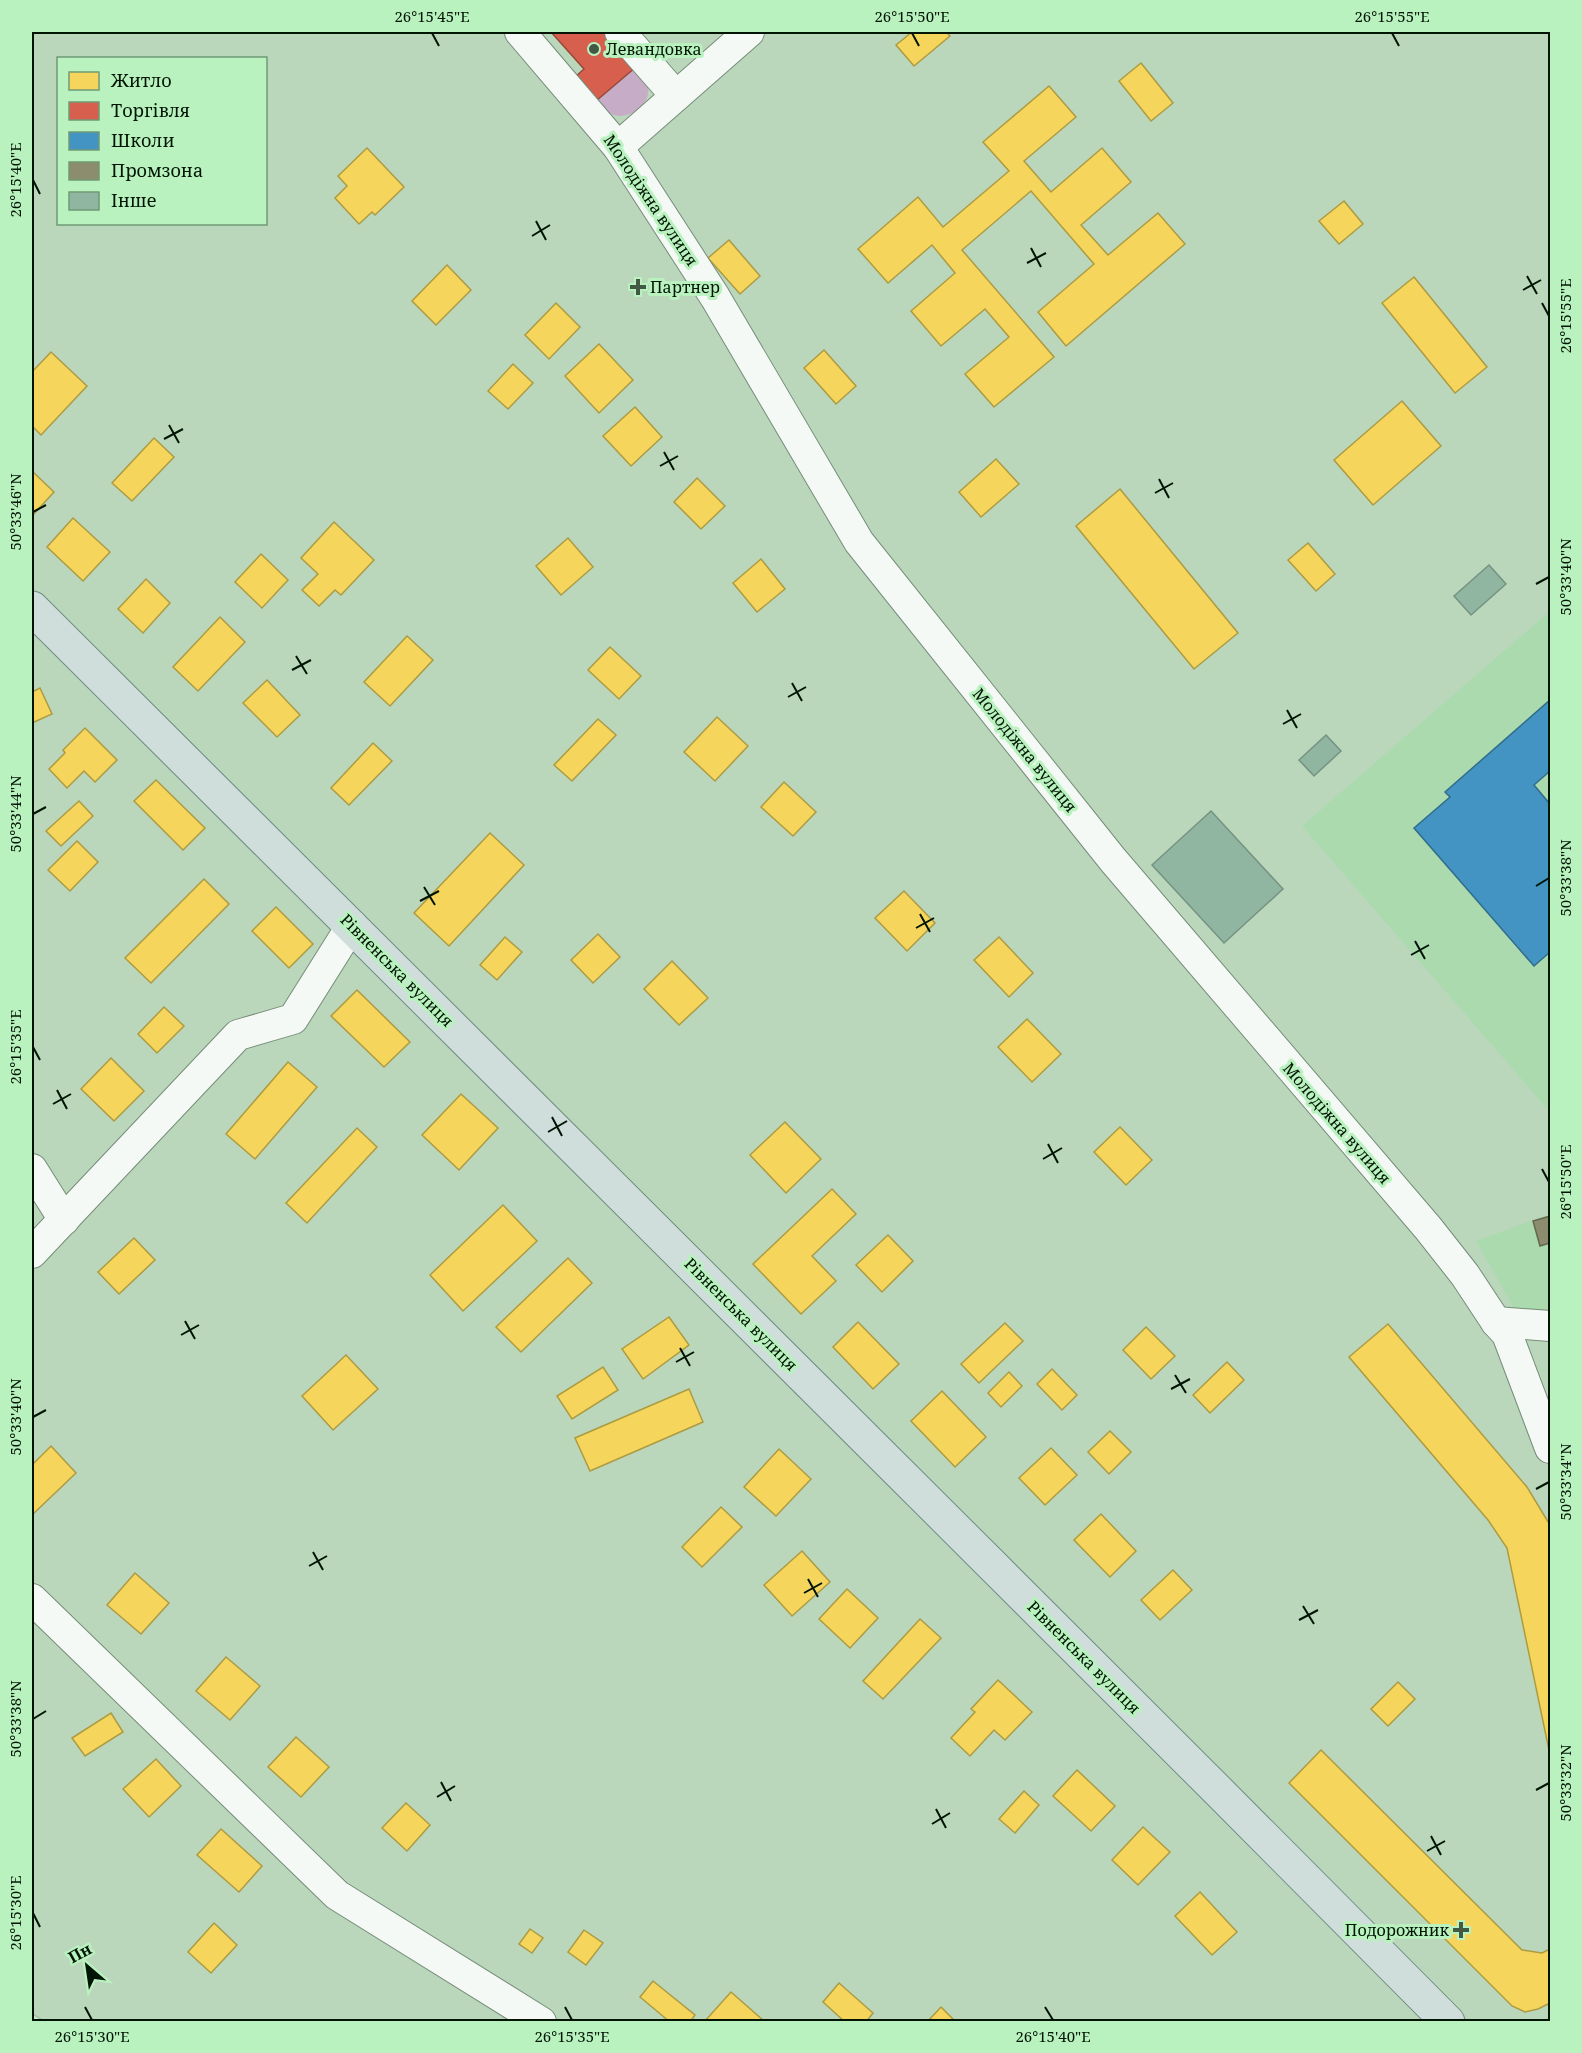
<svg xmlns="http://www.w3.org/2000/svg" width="1582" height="2053" viewBox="0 0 1582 2053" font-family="'Noto Serif',serif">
<rect width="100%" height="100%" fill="#bad7bc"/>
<g fill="#abdaaf">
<polygon points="1550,611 1550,1112 1302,826"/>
<polygon points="1550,1214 1550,1326 1523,1324 1476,1241"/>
</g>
<path fill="#c7acc7" d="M636,67C641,73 647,79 648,87C651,104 630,120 614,115C606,113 601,107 596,101Z"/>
<g fill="#f6d55c" stroke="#ad9b42" stroke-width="1.5">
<polygon points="912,32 946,32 950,36 914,66 896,45"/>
<polygon points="1141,63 1173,103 1151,121 1119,81"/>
<polygon points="1049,86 1076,117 1024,161 1051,192 1102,148 1131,182 1081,225 1108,255 1158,213 1185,244 1066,346 1038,312 1094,264 1031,191 962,250 1054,357 994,407 965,374 1009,337 985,309 941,346 911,311 955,273 932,245 888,283 858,249 918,197 943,227 1009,171 983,142"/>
<polygon points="367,148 404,187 375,215 372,212 359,224 335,198 347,186 338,176"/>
<polygon points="1344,201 1363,224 1339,244 1319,221"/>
<polygon points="729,240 760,276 740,294 708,258"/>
<polygon points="447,265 471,290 436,325 412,301"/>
<polygon points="1414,277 1487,367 1455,393 1382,303"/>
<polygon points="556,303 580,327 549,359 525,335"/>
<polygon points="599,344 633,380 599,413 565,376"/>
<polygon points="824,350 856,386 836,404 804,368"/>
<polygon points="51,352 87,386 41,435 32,426 32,372"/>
<polygon points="513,364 533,383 508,409 488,391"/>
<polygon points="1402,401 1441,446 1373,505 1334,460"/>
<polygon points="635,407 662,437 631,466 603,436"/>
<polygon points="154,438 174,457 132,501 112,483"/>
<polygon points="996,459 1019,484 981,517 959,492"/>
<polygon points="32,471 54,492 32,516"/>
<polygon points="697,478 725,506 701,529 674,502"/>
<polygon points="1120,489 1238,633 1194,669 1076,526"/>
<polygon points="73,518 110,552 83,581 47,547"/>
<polygon points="334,522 374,560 341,595 335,590 319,606 302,590 318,574 301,558"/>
<polygon points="568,538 593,567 561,595 536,566"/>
<polygon points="1308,543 1335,574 1316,591 1288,560"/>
<polygon points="261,554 288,580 262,608 235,582"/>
<polygon points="761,559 785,589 757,612 733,583"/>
<polygon points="146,579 170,603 143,633 118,609"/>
<polygon points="220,617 245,642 198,691 173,667"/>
<polygon points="407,636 433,660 390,706 364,682"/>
<polygon points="610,647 641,676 619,699 588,670"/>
<polygon points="267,680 300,715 277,737 243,703"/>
<polygon points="40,688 52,714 32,723 32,692"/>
<polygon points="717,717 748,746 715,781 684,752"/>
<polygon points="598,719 616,735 572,781 554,765"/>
<polygon points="85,728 117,760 95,782 84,771 67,788 49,769 65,753 63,750"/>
<polygon points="373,743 392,761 349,805 331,788"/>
<polygon points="156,780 205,828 183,850 134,801"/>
<polygon points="784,782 816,812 793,836 761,807"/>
<polygon points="79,801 93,816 61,846 46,831"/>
<polygon points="490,833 524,865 449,946 414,913"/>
<polygon points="77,841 98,862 70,891 48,870"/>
<polygon points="204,879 229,904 151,983 125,958"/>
<polygon points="904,891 935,923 907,951 875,918"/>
<polygon points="276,907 313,944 289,968 252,931"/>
<polygon points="598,934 620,957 593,983 571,960"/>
<polygon points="505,937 522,952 497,980 480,965"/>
<polygon points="999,937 1033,973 1009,997 974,960"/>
<polygon points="672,961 708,998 679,1025 644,989"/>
<polygon points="357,990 410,1042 384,1067 331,1016"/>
<polygon points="164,1007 184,1026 157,1053 138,1034"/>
<polygon points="1027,1019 1061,1054 1032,1082 998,1047"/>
<polygon points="111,1058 144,1091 114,1121 81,1089"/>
<polygon points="288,1062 317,1087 255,1159 226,1134"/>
<polygon points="461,1094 498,1128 459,1170 422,1135"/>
<polygon points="785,1122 821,1159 786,1193 750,1155"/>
<polygon points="1120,1127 1152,1160 1126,1185 1094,1152"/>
<polygon points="357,1128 377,1147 307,1223 286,1203"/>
<polygon points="832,1189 856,1214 812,1256 836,1281 801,1314 753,1264"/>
<polygon points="503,1205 537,1241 463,1311 430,1275"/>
<polygon points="888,1235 913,1261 882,1292 856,1265"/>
<polygon points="134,1238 155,1260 119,1294 98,1272"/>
<polygon points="568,1258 592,1283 521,1352 496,1327"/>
<polygon points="669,1317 689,1345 643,1379 622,1349"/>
<polygon points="858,1322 899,1364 873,1389 833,1347"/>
<polygon points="1005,1323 1023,1341 979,1383 961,1364"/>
<polygon points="1388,1324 1527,1487 1550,1525 1550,1755 1507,1548 1488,1520 1349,1357"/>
<polygon points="1146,1327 1175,1356 1151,1379 1123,1350"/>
<polygon points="346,1355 378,1389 333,1430 302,1396"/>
<polygon points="1227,1362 1244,1380 1210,1413 1193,1395"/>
<polygon points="603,1367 618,1390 572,1419 557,1396"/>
<polygon points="1052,1369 1077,1395 1062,1410 1037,1384"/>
<polygon points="1009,1372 1022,1386 1001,1407 988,1393"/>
<polygon points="689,1389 703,1422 590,1471 575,1438"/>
<polygon points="942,1391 986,1437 955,1467 911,1421"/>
<polygon points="1110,1431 1131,1452 1109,1474 1088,1452"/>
<polygon points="51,1446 76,1473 32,1515 32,1465"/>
<polygon points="1051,1448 1077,1475 1045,1505 1019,1478"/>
<polygon points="779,1449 811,1479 776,1516 744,1487"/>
<polygon points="721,1507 742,1527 702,1567 682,1547"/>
<polygon points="1101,1514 1136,1551 1110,1577 1074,1540"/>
<polygon points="802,1551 830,1582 792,1616 764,1585"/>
<polygon points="1173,1570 1192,1590 1160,1620 1141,1600"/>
<polygon points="135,1573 169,1603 141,1634 107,1605"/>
<polygon points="847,1589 878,1618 850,1648 819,1619"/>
<polygon points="920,1619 941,1638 883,1699 863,1681"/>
<polygon points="226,1657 260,1686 230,1720 196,1691"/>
<polygon points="998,1680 1032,1712 1005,1740 994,1730 970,1756 951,1738 975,1712 971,1709"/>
<polygon points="1398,1682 1415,1699 1388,1726 1371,1709"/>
<polygon points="111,1713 123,1732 85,1756 72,1738"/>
<polygon points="296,1737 329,1767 301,1797 268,1767"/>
<polygon points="1321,1750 1522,1950 1542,1953 1550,1949 1550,2003 1538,2009 1525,2012 1512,2006 1289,1783"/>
<polygon points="156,1759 181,1786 149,1817 123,1789"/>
<polygon points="1077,1770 1115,1806 1091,1831 1053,1796"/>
<polygon points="1024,1791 1039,1805 1015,1833 999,1819"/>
<polygon points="406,1803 430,1825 407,1851 382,1828"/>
<polygon points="1143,1827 1170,1852 1138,1885 1112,1860"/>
<polygon points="221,1829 262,1866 239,1892 197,1855"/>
<polygon points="1200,1892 1237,1932 1212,1955 1175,1916"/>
<polygon points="214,1923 237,1945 211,1973 188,1952"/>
<polygon points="530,1929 543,1938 532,1953 519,1944"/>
<polygon points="584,1930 603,1943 586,1965 568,1952"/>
<polygon points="653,1981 695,2015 690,2022 670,2022 640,1997"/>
<polygon points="839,1983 873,2013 866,2022 845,2022 823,2002"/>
<polygon points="731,1992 765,2022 704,2022"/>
<polygon points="941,2007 956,2022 927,2022"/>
</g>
<polygon fill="#d6604d" stroke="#964a37" stroke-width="1.5" points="551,32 605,32 636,67 596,101 575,77 584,69"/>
<polygon fill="#4393c3" stroke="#306d8a" stroke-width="1.5" points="1550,700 1550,771 1534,785 1550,804 1550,952 1534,966 1414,828 1450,797 1445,792"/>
<polygon fill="#8c8c6e" stroke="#63684e" stroke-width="1.5" points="1550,1216 1550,1243 1540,1246 1533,1221"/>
<g fill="#90b5a1" stroke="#769382" stroke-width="1.5">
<polygon points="1489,565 1506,584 1471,615 1454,596"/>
<polygon points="1326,735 1341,751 1314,776 1299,760"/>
<polygon points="1211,811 1283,889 1224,943 1152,865"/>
</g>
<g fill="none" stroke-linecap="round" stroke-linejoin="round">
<g stroke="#768d79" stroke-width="32">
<g id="minor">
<polyline points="520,32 618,147 715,297 859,542 1113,860 1428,1228 1465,1275 1496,1322 1507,1334 1550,1448"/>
<polyline points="620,32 676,96"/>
<polyline points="618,147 749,32"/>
<polyline points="32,1169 64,1220"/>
<polyline points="32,1253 238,1035 293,1019 352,925"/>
<polyline points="1496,1322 1550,1326"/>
<polyline points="32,1599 337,1895 541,2022"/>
</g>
</g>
<g stroke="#6e8d82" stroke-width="35">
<path id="major" d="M32,608C353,926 673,1246 993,1566C1145,1718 1297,1869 1448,2022"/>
</g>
<use href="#minor" stroke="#f5f9f5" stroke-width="30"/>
<use href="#major" stroke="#cfdddb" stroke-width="33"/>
<g stroke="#abb2ac" stroke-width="7">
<polyline id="rail" points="32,2017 40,2022"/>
</g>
<use href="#rail" stroke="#b9f2bf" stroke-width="4.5" stroke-dasharray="14" stroke-linecap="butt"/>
</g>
<path fill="none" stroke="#021504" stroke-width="2" d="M432,33L439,46M912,33L919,46M1392,33L1399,46M33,180L40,194M536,221L546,240M532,236L550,225M1031,248L1041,267M1027,263L1046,253M1527,276L1537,294M1523,290L1541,280M1542,303L1549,316M169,425L179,443M164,439L183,429M664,452L674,470M660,466L678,456M1159,479L1169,498M1155,493L1173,483M33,512L46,505M1536,584L1549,577M296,656L307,674M292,670L311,660M792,683L802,701M788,697L806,687M1287,710L1297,728M1283,724L1301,714M33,814L46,807M1536,886L1549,878M424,887L435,905M420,901L439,891M920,914L930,932M916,928L934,918M1415,941L1425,959M1411,955L1429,945M33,1047L40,1060M57,1090L67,1109M53,1104L71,1094M552,1117L562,1136M548,1132L567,1121M1048,1144L1058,1163M1043,1159L1062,1148M1542,1169L1549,1182M185,1321L195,1339M181,1335L199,1325M680,1348L690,1366M676,1362L694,1352M1175,1375L1186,1393M1171,1389L1190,1379M33,1417L46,1410M1536,1489L1549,1482M313,1552L323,1570M309,1566L327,1556M808,1579L818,1597M804,1593L822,1583M1303,1606L1314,1624M1299,1620L1318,1610M33,1719L46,1711M441,1782L451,1801M1536,1790L1549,1783M437,1797L455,1786M936,1809L946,1828M932,1824L950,1813M1431,1836L1441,1855M1427,1851L1445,1841M33,1913L40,1927M85,2007L92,2020M565,2007L572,2020M1045,2007L1053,2020"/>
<g fill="#425944" stroke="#b9f2bf" stroke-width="2">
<circle cx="594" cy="49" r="6"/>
<path d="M635 278h6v6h6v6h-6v6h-6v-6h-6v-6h6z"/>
<path d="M1458 1921h6v6h6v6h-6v6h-6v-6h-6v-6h6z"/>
</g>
<g text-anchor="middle" stroke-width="6" stroke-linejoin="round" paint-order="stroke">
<g font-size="16" fill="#021504" stroke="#b9f2bf" text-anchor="start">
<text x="606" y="55">Левандовка</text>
<text x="650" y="293">Партнер</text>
<text x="1449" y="1936" text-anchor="end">Подорожник</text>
</g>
<g font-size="16" fill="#021504" stroke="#b9f2bf">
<text transform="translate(651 200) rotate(56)" y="6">Молодіжна вулиця</text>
<text transform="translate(1025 750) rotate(51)" y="6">Молодіжна вулиця</text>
<text transform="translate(397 970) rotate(45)" y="6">Рівненська вулиця</text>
<text transform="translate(1337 1123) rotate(49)" y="6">Молодіжна вулиця</text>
<text transform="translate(741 1314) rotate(45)" y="6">Рівненська вулиця</text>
<text transform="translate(1084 1657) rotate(45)" y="6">Рівненська вулиця</text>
</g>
</g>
<rect width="1582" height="2053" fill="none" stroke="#b9f2bf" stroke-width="66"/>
<rect x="57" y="57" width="210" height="168" fill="#b9f2bf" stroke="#709a74" stroke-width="1.5"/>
<rect x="69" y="72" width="30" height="18" fill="#f6d55c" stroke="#709a74" stroke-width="1.5"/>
<text x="111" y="87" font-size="18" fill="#021504">Житло</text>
<rect x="69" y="102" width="30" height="18" fill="#d6604d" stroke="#709a74" stroke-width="1.5"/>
<text x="111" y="117" font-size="18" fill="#021504">Торгівля</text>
<rect x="69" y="132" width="30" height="18" fill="#4393c3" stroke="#709a74" stroke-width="1.5"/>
<text x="111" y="147" font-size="18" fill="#021504">Школи</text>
<rect x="69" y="162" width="30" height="18" fill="#8c8c6e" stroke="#709a74" stroke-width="1.5"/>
<text x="111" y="177" font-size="18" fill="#021504">Промзона</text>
<rect x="69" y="192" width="30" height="18" fill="#90b5a1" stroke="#709a74" stroke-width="1.5"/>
<text x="111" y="207" font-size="18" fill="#021504">Інше</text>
<g transform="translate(87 1966) rotate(331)" stroke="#b9f2bf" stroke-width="4.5" paint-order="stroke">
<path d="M0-4.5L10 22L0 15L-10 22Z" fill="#021504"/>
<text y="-9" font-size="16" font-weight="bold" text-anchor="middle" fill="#021504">Пн</text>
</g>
<rect x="33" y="33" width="1516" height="1987" fill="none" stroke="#021504" stroke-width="2"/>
<g font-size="15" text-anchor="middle" fill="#021504">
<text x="432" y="22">26°15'45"E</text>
<text x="912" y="22">26°15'50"E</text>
<text x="1392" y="22">26°15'55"E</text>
<text transform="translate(16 180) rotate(-90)" y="5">26°15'40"E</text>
<text transform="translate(1566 316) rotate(-90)" y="5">26°15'55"E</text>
<text transform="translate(16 512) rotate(-90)" y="5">50°33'46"N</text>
<text transform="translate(1566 577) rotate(-90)" y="5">50°33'40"N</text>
<text transform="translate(16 814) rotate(-90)" y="5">50°33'44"N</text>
<text transform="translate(1566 878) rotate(-90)" y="5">50°33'38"N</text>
<text transform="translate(16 1047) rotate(-90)" y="5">26°15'35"E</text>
<text transform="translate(1566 1182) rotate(-90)" y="5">26°15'50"E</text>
<text transform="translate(16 1417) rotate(-90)" y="5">50°33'40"N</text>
<text transform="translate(1566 1482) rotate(-90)" y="5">50°33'34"N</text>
<text transform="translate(16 1719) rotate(-90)" y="5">50°33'38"N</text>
<text transform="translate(1566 1783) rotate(-90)" y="5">50°33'32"N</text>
<text transform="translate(16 1913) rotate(-90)" y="5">26°15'30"E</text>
<text x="92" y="2042">26°15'30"E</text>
<text x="572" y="2042">26°15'35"E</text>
<text x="1053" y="2042">26°15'40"E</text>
</g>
</svg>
